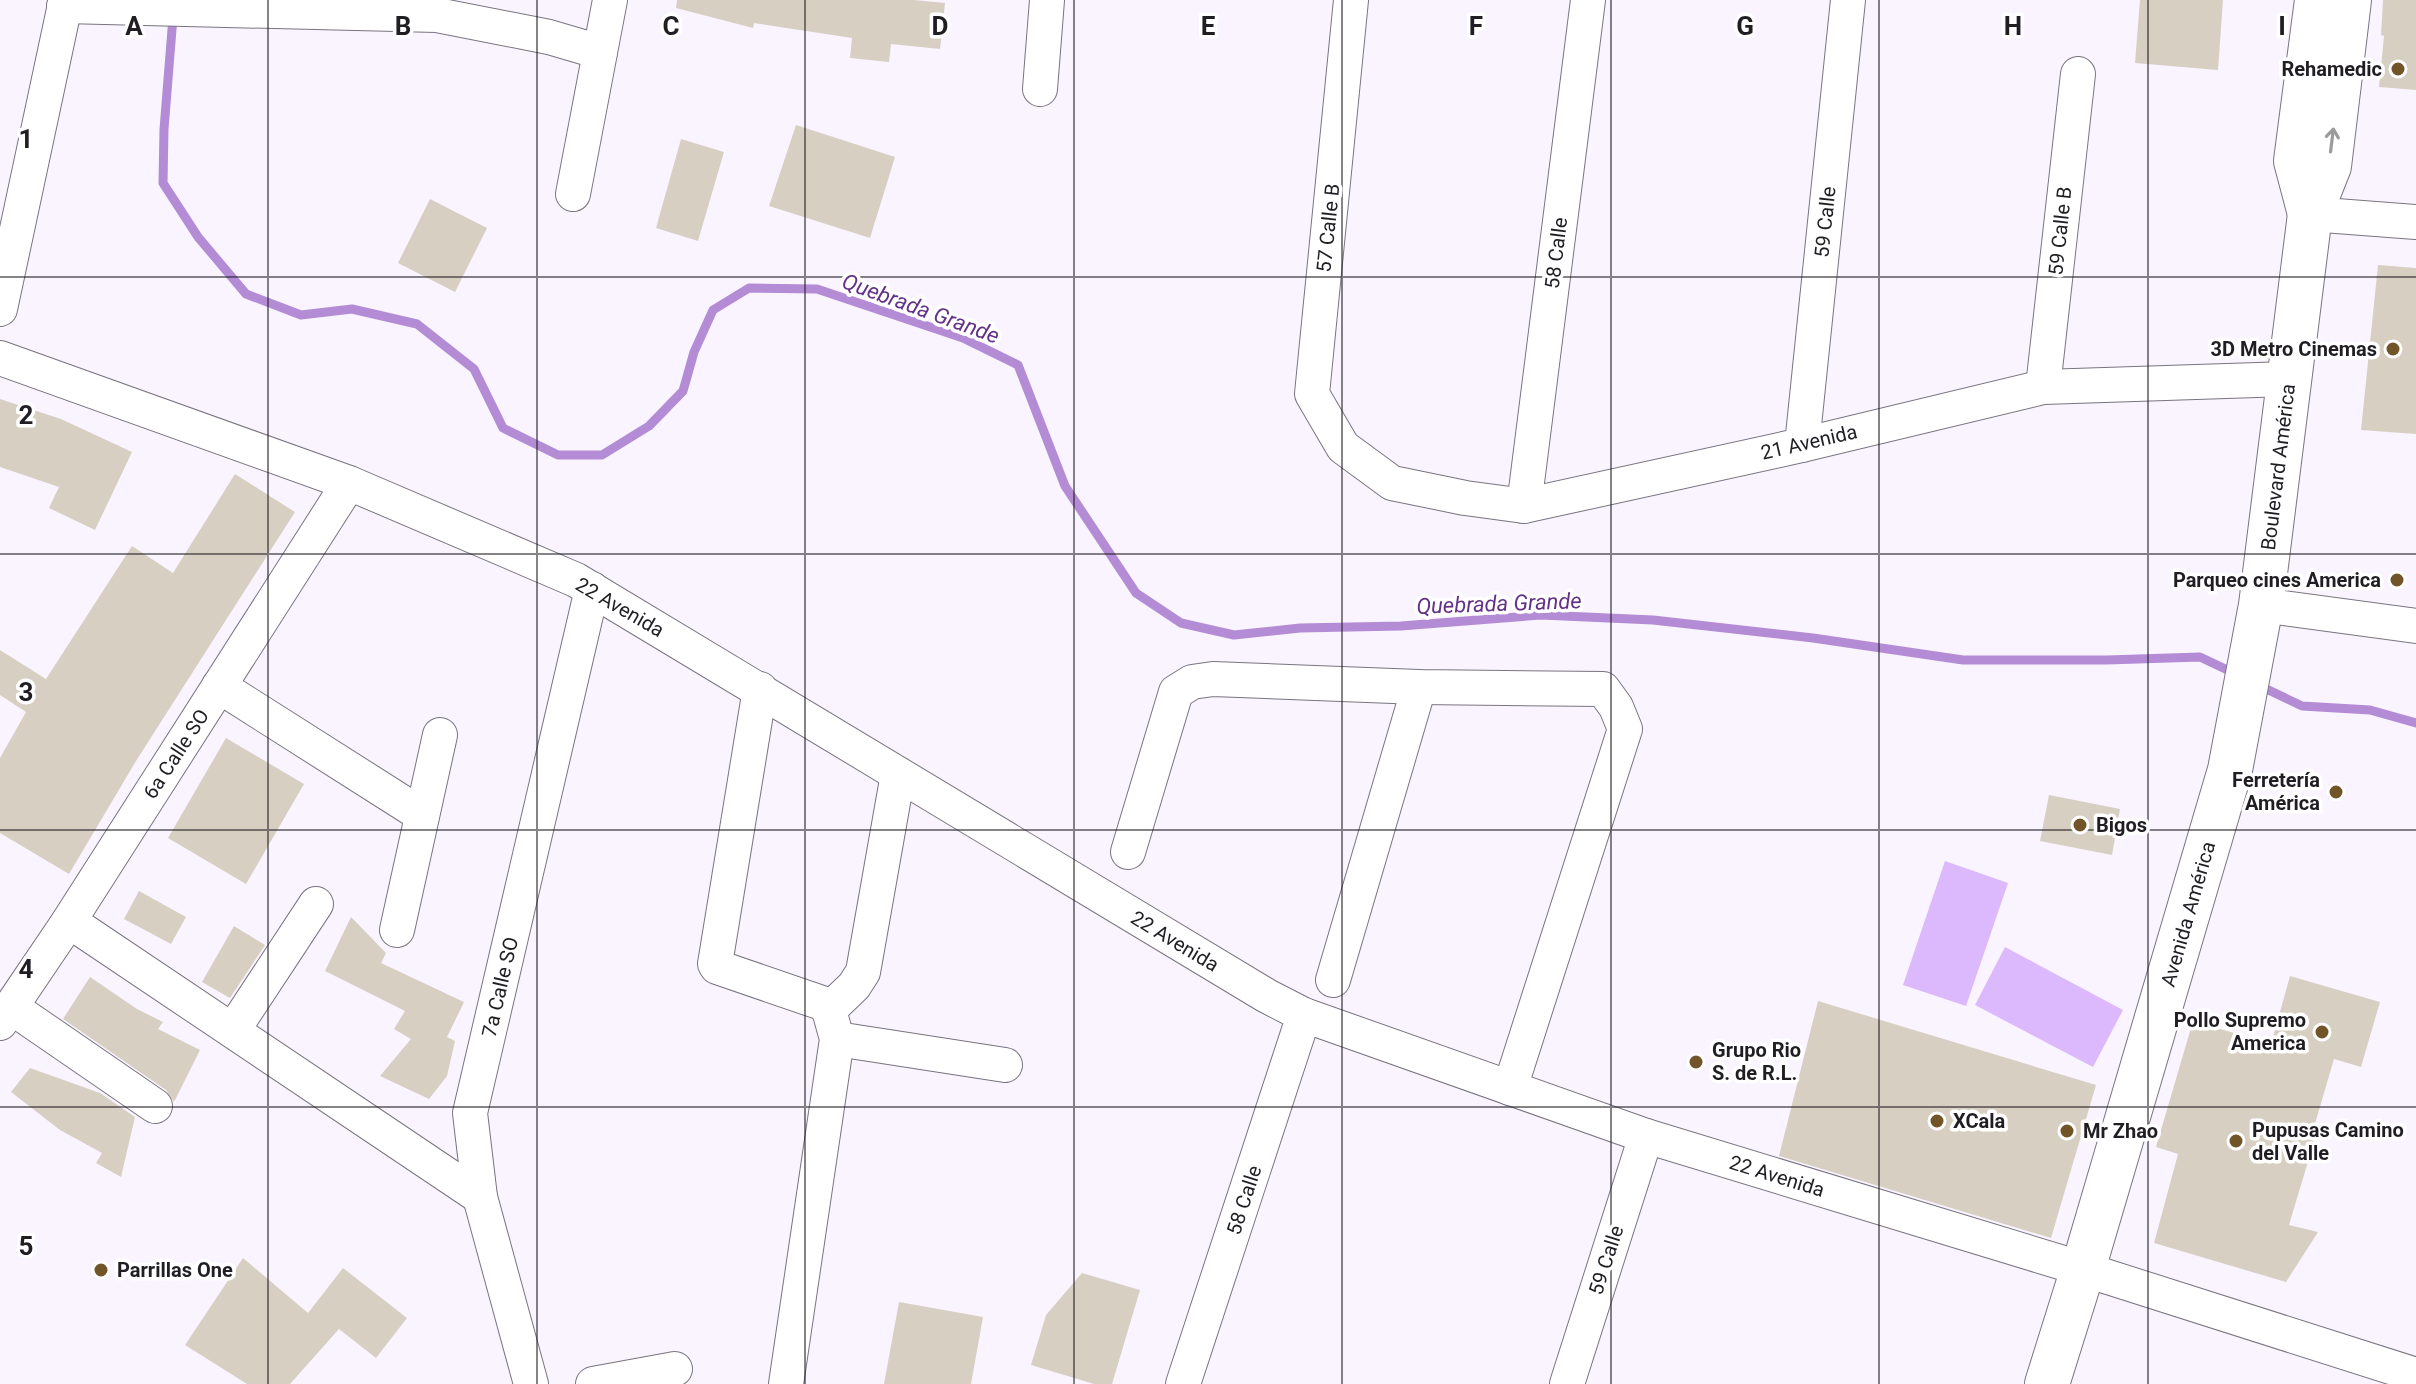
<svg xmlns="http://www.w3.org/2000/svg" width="2416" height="1384" viewBox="0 0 2416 1384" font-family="Roboto,sans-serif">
<rect width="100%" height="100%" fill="#f9f4ff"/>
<g fill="#dcb9fc">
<polygon points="1945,861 2008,883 1966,1006 1903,985"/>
<polygon points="2005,947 2123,1010 2093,1067 1975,1005"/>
</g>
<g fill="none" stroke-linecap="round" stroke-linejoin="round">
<g stroke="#b38cd5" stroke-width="9">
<polyline points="173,17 164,129 163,183 198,237 246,294 301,315 352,309 417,324 474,369 503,428 558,455 602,455 649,426 683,391 694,352 713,310 749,288 817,289 963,338 1018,365 1065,486 1136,593 1181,623 1234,635 1300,628 1401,626 1541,615 1653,620 1813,638 1963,660 2107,660 2200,657 2238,675"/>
<polyline points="2258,685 2302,706 2370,710 2416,723"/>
</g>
</g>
<g fill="#d8cfc3">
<polygon points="677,0 914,0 945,3 940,49 891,44 889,62 850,58 852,38 754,23 753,28 676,8"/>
<polygon points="2140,0 2223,0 2218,70 2135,63"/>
<polygon points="2383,0 2416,0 2416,90 2379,87 2384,36 2381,35"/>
<polygon points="796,125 895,157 870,238 769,206"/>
<polygon points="681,139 724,152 698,241 656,228"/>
<polygon points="430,199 487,228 455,292 398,263"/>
<polygon points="2378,265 2416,268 2416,434 2361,430"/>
<polygon points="0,399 61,419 132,452 95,530 49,508 59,487 0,467"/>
<polygon points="235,474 295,512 136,761 69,874 0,833 0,758 26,712 0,695 0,650 46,679 132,546 173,573"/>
<polygon points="226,738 304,784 246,884 168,838"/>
<polygon points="2049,795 2120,809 2112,855 2040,841"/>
<polygon points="139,891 186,917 171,944 124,919"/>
<polygon points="351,917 386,953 381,963 464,1002 447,1037 455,1041 447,1076 429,1099 380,1076 411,1039 394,1029 405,1011 325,971"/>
<polygon points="234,926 265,945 230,998 202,982"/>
<polygon points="2290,976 2380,1002 2361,1067 2334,1059 2312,1134 2316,1135 2289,1225 2318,1232 2286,1282 2154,1243 2178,1154 2156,1147 2193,1021 2271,1044"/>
<polygon points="90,977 137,1009 163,1022 158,1029 200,1050 174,1102 166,1090 63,1019"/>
<polygon points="1818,1001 2096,1085 2051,1238 1779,1156"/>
<polygon points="30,1068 100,1093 135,1117 121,1177 96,1163 102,1153 60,1130 11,1092"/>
<polygon points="243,1258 308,1313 343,1268 407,1318 376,1358 339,1329 290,1384 247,1384 185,1345"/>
<polygon points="1082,1273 1140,1290 1112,1384 1094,1384 1031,1365 1046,1315"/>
<polygon points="899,1302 983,1317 971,1384 884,1384"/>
</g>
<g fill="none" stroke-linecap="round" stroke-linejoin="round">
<g stroke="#79747f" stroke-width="36">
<g id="street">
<polyline points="1351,0 1312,394 1343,447 1392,483 1465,498 1524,506 1802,445 2043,387 2289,379"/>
<polyline points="64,6 437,15 549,37 600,52"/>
<polyline points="1040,89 1047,0"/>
<polyline points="573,194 610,0"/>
<polyline points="2310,214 2416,222"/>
<polyline points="0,309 66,0"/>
<polyline points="0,358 349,483 576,580 1267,996 1304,1015 1646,1136 2083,1269 2416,1375"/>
<polyline points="2043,387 2078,74"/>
<polyline points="1802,445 1848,0"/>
<polyline points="1524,506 1588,0"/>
<polyline points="2261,605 2416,626"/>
<polyline points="219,686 422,815"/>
<polyline points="760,689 715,964 717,967 822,1003 829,1010 837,1039 786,1384"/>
<polyline points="1128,852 1176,692 1192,682 1213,679 1419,687 1603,689 1616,707 1625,729 1510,1088"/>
<polyline points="69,921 480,1197"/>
<polyline points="397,930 440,735"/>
<polyline points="1333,980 1419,687"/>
<polyline points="11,1007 155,1106"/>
<polyline points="829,1010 854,986 863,972 898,774"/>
<polyline points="0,1023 69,921 349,483"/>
<polyline points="233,1030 316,904"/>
<polyline points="837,1039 1005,1065"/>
<polyline points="531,1384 480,1197 470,1113 592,589"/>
<polyline points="593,1384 675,1369"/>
<polyline points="1183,1384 1304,1015"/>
<polyline points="1567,1384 1646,1136"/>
</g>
</g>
<g stroke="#79747f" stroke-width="46">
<g id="secondary">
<polyline points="2310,214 2296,161 2317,0"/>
<polyline points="2047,1384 2083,1269 2230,770 2261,605 2310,214 2329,166 2349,0"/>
</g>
</g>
<use href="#street" stroke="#fff" stroke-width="34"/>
<use href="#secondary" stroke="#fff" stroke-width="44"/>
</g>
<defs><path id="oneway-shaft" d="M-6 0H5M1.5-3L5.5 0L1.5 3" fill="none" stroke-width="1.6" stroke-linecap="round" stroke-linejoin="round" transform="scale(2)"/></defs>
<use stroke="#9b9a9c" href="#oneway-shaft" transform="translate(2332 140) rotate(-83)"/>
<path fill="none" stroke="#201e23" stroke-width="2" stroke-opacity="0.55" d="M268,0V1384M537,0V1384M805,0V1384M1074,0V1384M1342,0V1384M1611,0V1384M1879,0V1384M2148,0V1384M0,277H2416M0,554H2416M0,830H2416M0,1107H2416"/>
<g fill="#725429" stroke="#fff" stroke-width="3">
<circle cx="2398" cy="69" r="8"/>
<circle cx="2393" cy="349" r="8"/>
<circle cx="2397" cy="580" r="8"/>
<circle cx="2336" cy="792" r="8"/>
<circle cx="2080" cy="825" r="8"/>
<circle cx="2322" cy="1032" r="8"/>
<circle cx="1696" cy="1062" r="8"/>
<circle cx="1937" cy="1121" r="8"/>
<circle cx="2067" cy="1131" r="8"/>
<circle cx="2236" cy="1141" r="8"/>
<circle cx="101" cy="1270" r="8"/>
</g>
<g text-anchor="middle" stroke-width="7" stroke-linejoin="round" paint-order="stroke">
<g font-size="20" font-weight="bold" fill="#201e23" stroke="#fff" text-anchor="start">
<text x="2382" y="76" text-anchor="end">Rehamedic</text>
<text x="2377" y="356" text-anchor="end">3D Metro Cinemas</text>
<text x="2381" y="587" text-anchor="end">Parqueo cines America</text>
<text x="2320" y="787" text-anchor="end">Ferretería<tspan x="2320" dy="23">América</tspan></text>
<text x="2096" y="832">Bigos</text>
<text x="2306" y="1027" text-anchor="end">Pollo Supremo<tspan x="2306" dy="23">America</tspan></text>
<text x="1712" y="1057">Grupo Rio<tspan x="1712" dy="23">S. de R.L.</tspan></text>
<text x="1953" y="1128">XCala</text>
<text x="2252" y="1137">Pupusas Camino<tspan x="2252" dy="23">del Valle</tspan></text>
<text x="2083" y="1138">Mr Zhao</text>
<text x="117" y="1277">Parrillas One</text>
</g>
<g font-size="20" fill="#201e23" stroke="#fff">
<text transform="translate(1825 222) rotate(-84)" y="7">59 Calle</text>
<text transform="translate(1328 228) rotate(-84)" y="7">57 Calle B</text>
<text transform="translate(2060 231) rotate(-84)" y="7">59 Calle B</text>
<text transform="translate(1556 253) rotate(-83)" y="7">58 Calle</text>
<text transform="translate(1809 442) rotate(-13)" y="7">21 Avenida</text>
<text transform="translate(2278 467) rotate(-83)" y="7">Boulevard América</text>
<text transform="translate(620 607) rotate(30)" y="7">22 Avenida</text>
<text transform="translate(176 754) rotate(-57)" y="7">6a Calle SO</text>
<text transform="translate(2188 914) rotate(-74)" y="7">Avenida América</text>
<text transform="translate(1175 941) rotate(31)" y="7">22 Avenida</text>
<text transform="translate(500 987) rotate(-77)" y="7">7a Calle SO</text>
<text transform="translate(1777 1176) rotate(17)" y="7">22 Avenida</text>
<text transform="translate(1244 1200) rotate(-72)" y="7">58 Calle</text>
<text transform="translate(1606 1260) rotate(-72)" y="7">59 Calle</text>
</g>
<g font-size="22" font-style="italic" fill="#633187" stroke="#fff">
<text transform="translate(921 308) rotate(20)" y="8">Quebrada Grande</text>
<text transform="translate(1499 603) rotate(-2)" y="8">Quebrada Grande</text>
</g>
</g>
<g font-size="26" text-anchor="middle" font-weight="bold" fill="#201e23" stroke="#fff" stroke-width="7" stroke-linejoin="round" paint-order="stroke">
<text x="134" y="35">A</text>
<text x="403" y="35">B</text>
<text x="671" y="35">C</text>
<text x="940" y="35">D</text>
<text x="1208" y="35">E</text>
<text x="1476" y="35">F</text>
<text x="1745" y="35">G</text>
<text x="2013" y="35">H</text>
<text x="2282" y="35">I</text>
<text x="26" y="148">1</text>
<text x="26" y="424">2</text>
<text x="26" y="701">3</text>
<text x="26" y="978">4</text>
<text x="26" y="1255">5</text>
</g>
</svg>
